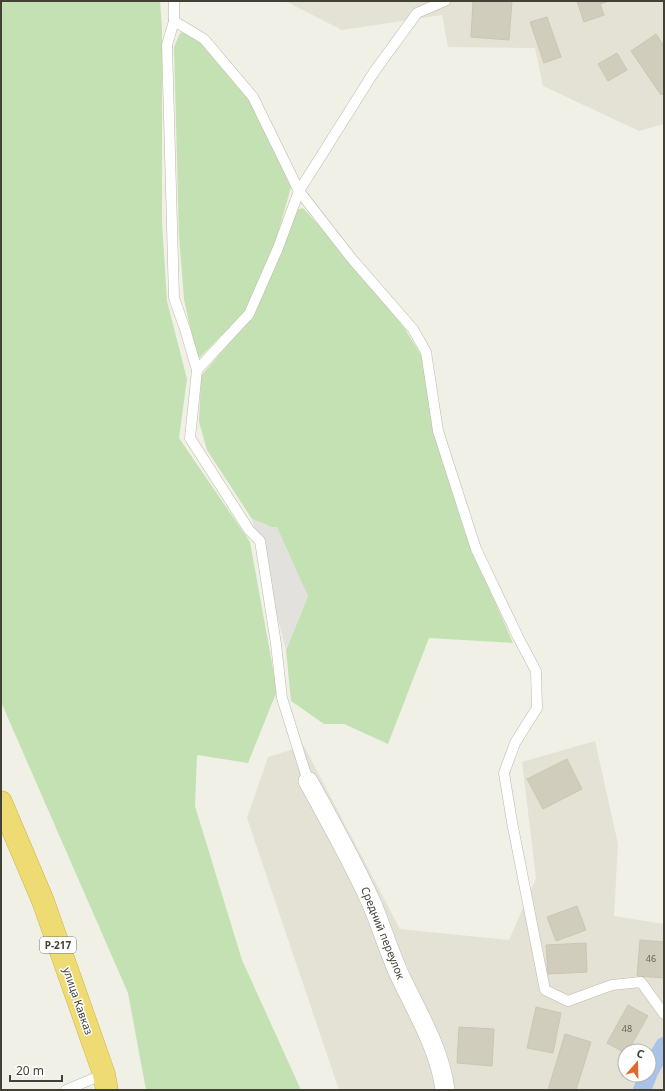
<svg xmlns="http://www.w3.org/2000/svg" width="665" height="1091" viewBox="0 0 665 1091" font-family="'Noto Sans',sans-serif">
<rect width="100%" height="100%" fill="#f1f0e6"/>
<g fill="#e4e2d5" fill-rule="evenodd">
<polygon points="285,1 664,1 664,124 639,131 543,86 535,48 448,47 442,15 342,30"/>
<path d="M595,741L618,844L614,916L664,924V1090H339L247,818L268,757L304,746L400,929L509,940L536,878L522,762ZM625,1051H649V1075H625Z"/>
</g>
<g fill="#c4e1b3">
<polygon points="1,1 160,1 162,29 162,222 167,301 187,379 179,438 250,542 277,691 248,763 197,755 195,806 242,960 301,1090 146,1090 128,993 1,702"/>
<polygon points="186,32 199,39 248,97 291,187 274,247 245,312 197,360 184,299 179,236 174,47 180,33"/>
<polygon points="303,208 351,261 405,329 424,360 433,432 465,533 513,643 429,638 388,744 344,724 324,724 291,701 286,650 308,596 271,527 252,519 207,450 199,422 201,376 252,316 296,210"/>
</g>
<polygon fill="#e2e1de" points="252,519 271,527 277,527 308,596 286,650"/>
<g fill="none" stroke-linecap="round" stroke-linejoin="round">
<g stroke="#a8c3e8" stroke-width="18">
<polyline points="649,1072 664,1046"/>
<polyline points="642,1090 648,1075"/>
</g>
</g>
<g fill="#d1cdbd" stroke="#cbc6b1">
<polygon points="473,1 512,1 509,40 471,37"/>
<polygon points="577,1 609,1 600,4 604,15 584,22"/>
<polygon points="547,17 561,57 544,63 530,22"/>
<polygon points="656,34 664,46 664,93 661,95 631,51"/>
<polygon points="617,53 627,70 608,81 598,64"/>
<polygon points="567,759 582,789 543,809 527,779"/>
<polygon points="577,906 586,930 556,941 547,917"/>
<polygon points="640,940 664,942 664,978 637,976"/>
<polygon points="586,943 587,972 548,974 546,945"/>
<polygon points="628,1005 648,1016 628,1051 625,1051 625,1053 607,1043"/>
<polygon points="536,1007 561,1013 553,1053 527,1048"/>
<polygon points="459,1027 494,1029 492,1066 457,1063"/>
<polygon points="565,1034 591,1042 576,1090 548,1090"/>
</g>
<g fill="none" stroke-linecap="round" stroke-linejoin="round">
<g stroke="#bbb8aa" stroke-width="11">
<g id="lane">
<polyline points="174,1 174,21 167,45 174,298 185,329 197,370 190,438 249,530 260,541 276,644 282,698 308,781"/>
<polyline points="174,21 204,39 253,97 299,191 352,259 413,329 426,352 438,431 476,549 518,637 536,671 537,708 515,743 504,773 512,822 545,990 568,1001 612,985 641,982 664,1014"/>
<polyline points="197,370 249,314 278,248 299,191 374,72 417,13 445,1"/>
<polyline points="66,1090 104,1074"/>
</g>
</g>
<g stroke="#bbb8aa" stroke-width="20">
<path id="street" d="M308,781C330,821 352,860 371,902C382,927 389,953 401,978C418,1014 440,1050 445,1090"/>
</g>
<g stroke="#ccb245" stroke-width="23">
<polyline id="highway" points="1,802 43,901 104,1074 107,1090"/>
</g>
<use href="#lane" stroke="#fff" stroke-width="10"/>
<use href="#street" stroke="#fff" stroke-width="19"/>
<use href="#highway" stroke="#eedb74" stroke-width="22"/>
</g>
<g text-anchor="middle" stroke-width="3" stroke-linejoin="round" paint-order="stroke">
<g font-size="9" fill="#666358">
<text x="651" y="962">46</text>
<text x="627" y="1032">48</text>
</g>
<rect fill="#fff" stroke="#7b7972" stroke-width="1" x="40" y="937" width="36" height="16" rx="3"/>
<g font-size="10" font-weight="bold" fill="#434036">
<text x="58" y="949">Р-217</text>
</g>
<g font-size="11" fill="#434036" stroke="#fff">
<text transform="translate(383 933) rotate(68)" y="4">Средний переулок</text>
<text transform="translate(78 1001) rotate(71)" y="4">улица Кавказ</text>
</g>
</g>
<rect width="665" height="1091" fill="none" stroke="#434036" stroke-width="4"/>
<g transform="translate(637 1063) rotate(20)"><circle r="19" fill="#ffffff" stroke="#b4b3af"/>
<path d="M0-3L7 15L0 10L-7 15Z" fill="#e2682c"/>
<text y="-6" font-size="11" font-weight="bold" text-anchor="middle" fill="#434036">С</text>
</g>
<path d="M10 1075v6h52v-6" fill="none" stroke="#434036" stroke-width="2"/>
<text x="16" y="1075" font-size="12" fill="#434036" stroke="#ffffff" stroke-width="3" paint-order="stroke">20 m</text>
</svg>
